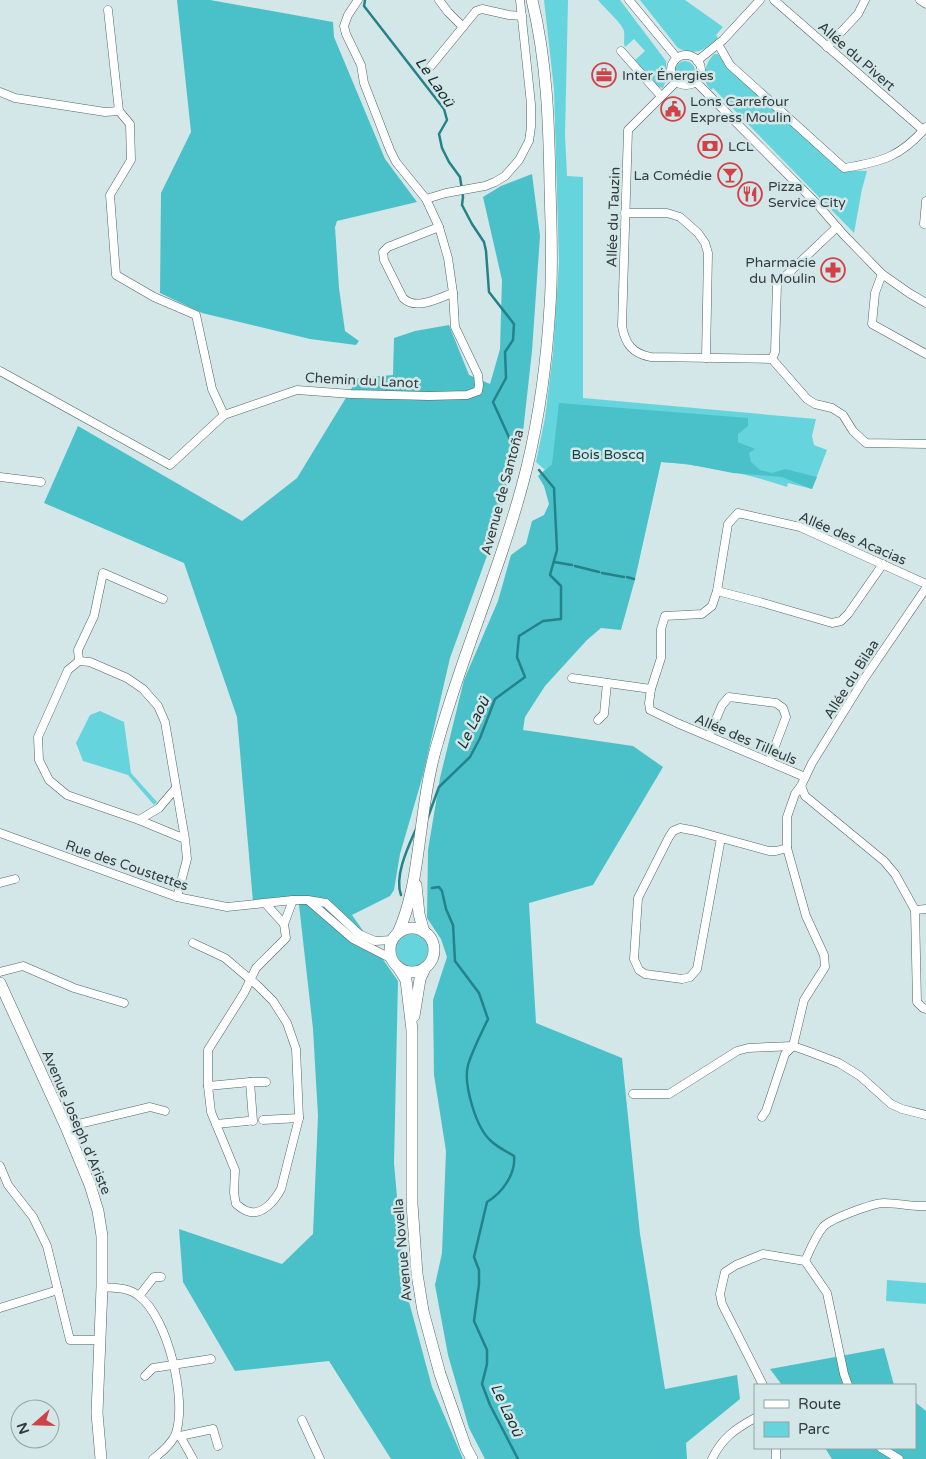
<svg xmlns="http://www.w3.org/2000/svg" width="926" height="1459" viewBox="0 0 926 1459" font-family="'Varela Round',sans-serif">
<rect width="100%" height="100%" fill="#d3e7e8"/>
<g fill="#66d4dc">
<path d="M544,0H568L565,135L567,176L583,177V398L816,419L812,436L814,445L827,450L812,489L788,483L787,487C747,473 703,465 661,462L634,583L552,464L545,470L536,462L545,418L553,353L559,262L554,89Z"/>
<path d="M598,0H620L666,61L667,78L663,88L656,86L634,61L645,51L634,39L625,47C623,42 625,37 624,31C622,23 604,8 598,0Z"/>
<path d="M640,0H685L723,27L716,35L718,38C703,51 697,56 678,48Z"/>
<path d="M714,54H718L727,67L837,167L841,170L867,171L862,189L854,233L713,88L711,90C700,79 705,64 714,54Z"/>
<circle cx="685" cy="71" r="10"/>
<polygon points="100,711 124,722 131,773 157,802 154,805 128,775 83,761 76,743 90,715"/>
<circle cx="412" cy="950" r="16"/>
<polygon points="887,1280 926,1283 926,1304 886,1301"/>
</g>
<g fill="#4ac0c9">
<polygon points="177,0 210,0 333,22 334,37 385,159 417,202 337,221 335,227 339,288 345,331 359,341 356,345 310,339 202,313 160,293 161,193 191,132"/>
<polygon points="532,174 540,236 532,351 523,432 488,553 450,658 423,775 400,854 394,890 390,896 352,915 398,981 394,1163 405,1287 432,1387 463,1459 391,1459 329,1361 235,1371 183,1282 179,1229 282,1264 313,1234 318,1116 313,1029 298,896 253,902 237,717 184,563 44,503 78,426 242,521 297,478 358,378 393,375 394,338 415,331 449,325 469,375 490,384 500,349 502,280 483,197 501,186"/>
<polygon points="559,403 748,418 748,426 738,434 738,442 755,449 749,453 751,462 760,470 772,473 785,469 817,477 812,489 782,477 733,473 687,464 661,462 634,583 621,630 601,628 587,640 545,686 525,717 523,730 633,746 663,767 593,885 529,903 536,1023 622,1058 640,1234 665,1389 737,1375 740,1399 686,1443 687,1459 485,1459 469,1428 448,1355 435,1285 442,1253 446,1151 434,1075 433,1000 447,957 441,939 427,918 428,850 440,778 464,680 498,601 511,555 526,544 532,521 544,515 549,504 544,486 538,476 552,464"/>
<polygon points="884,1348 894,1385 782,1385 770,1369"/>
<polygon points="915,1402 926,1411 926,1459 832,1459 825,1448 915,1448"/>
</g>
<g fill="none" stroke-linecap="round" stroke-linejoin="round">
<g stroke="#248289" stroke-width="2.5">
<polyline points="365,0 364,6 444,109 447,120 439,134 442,148 449,162 460,177 463,197 462,205 472,224 484,242 486,251 489,292 514,324 513,340 505,352 506,378 493,402 518,457"/>
<polyline points="554,562 572,565"/>
<polyline points="575,566 599,572"/>
<polyline points="602,573 624,577"/>
<polyline points="627,577 634,579"/>
<polyline points="428,817 439,787 470,757 480,738 495,699 525,677 517,657 519,636 543,621 561,619 561,586 550,575 557,550 554,488 539,470"/>
<path d="M432,888L439,887L442,891L446,909L453,925L455,961L479,993L488,1019C481,1034 473,1049 468,1065C463,1084 476,1128 491,1141C497,1147 506,1151 514,1156C516,1174 502,1193 487,1202L474,1257L479,1270V1284L474,1321L487,1350V1364L482,1384L490,1405L518,1459"/>
<path d="M401,895C394,876 408,847 416,829"/>
</g>
<g stroke="#536465" stroke-width="9">
<g id="street">
<polyline points="439,0 448,12 463,27"/>
<polyline points="629,0 677,58"/>
<polyline points="774,0 923,130"/>
<polyline points="920,0 926,4"/>
<polyline points="108,10 119,111 130,124 131,160 110,195 116,275 154,297 196,315 212,389 224,415"/>
<path d="M718,44L730,65L844,168C881,162 901,157 926,127"/>
<polyline points="827,47 858,14 865,0"/>
<polyline points="621,51 661,96"/>
<circle cx="686" cy="70" r="15"/>
<polyline points="697,61 723,40 760,0"/>
<polyline points="431,66 476,11 482,9 509,15 522,16"/>
<path d="M677,81L628,130L622,326C625,344 633,354 651,357L772,359L807,399L815,404L832,408L843,415L853,431L866,443L926,444"/>
<polyline points="695,81 818,205 843,234 882,274 909,293 926,303"/>
<polyline points="0,92 15,98 105,112 119,111"/>
<polyline points="426,199 446,193 485,186 495,182 505,176 519,160 529,141 531,127 531,104 520,0"/>
<polyline points="625,213 667,213 680,217 698,233 705,243 708,253 706,358"/>
<polyline points="924,224 926,201"/>
<path d="M439,227L388,247L383,252L384,260L403,298C416,311 438,298 453,293"/>
<polyline points="882,274 875,293 872,324 926,354"/>
<polyline points="772,359 775,352 777,284 837,227"/>
<polyline points="0,371 170,465 224,415 297,390 351,394 429,396 467,395 478,391 479,385 478,375 455,327 453,293 448,258 439,227 426,199 396,162 390,150 364,83 361,65 346,34 344,26 348,15 358,0"/>
<polyline points="0,477 41,482"/>
<polyline points="717,591 760,602 832,623 841,621 848,614 883,564"/>
<polyline points="79,661 78,650 94,616 103,573 163,599"/>
<polyline points="572,678 651,689"/>
<polyline points="598,720 604,714 607,683"/>
<polyline points="709,736 722,705 729,697 776,703 783,708 786,717 769,762"/>
<polyline points="805,777 677,723 650,710 649,703 651,689 661,658 661,629 665,616 702,614 712,606 717,591 728,524 738,513 800,527 926,584"/>
<polyline points="801,786 805,796 884,861 895,874 915,910 917,1002 923,1008 926,1009"/>
<polyline points="139,820 159,808 176,788"/>
<polyline points="0,833 177,897 227,907 293,900 308,900 326,903 359,934 375,941 392,940"/>
<polyline points="721,838 697,969 690,977 682,979 645,974 639,970 634,959 638,898 669,837 673,831 680,828 696,831 769,851 776,851 787,848"/>
<polyline points="0,883 15,879"/>
<polyline points="177,897 187,859 185,839 165,722 158,706 143,689 127,678 90,662 79,661 68,670 38,737 39,760 49,780 67,795 139,820 185,839"/>
<polyline points="309,901 353,939 392,959"/>
<polyline points="265,903 284,924"/>
<polyline points="915,910 926,909"/>
<path d="M193,943L225,958L258,986L273,1001L287,1023L296,1049L299,1118L281,1189C275,1200 262,1217 247,1211C243,1210 239,1206 236,1204L234,1193L235,1170L211,1112L208,1086V1050L244,993L256,968L286,938L284,924L293,900"/>
<polyline points="0,972 23,966 74,988 124,1003"/>
<polyline points="250,1082 266,1082"/>
<polyline points="208,1086 250,1082 253,1121"/>
<polyline points="633,1094 669,1094 737,1051 748,1048 793,1046 810,1052 839,1063 860,1076 891,1104 902,1109 926,1115"/>
<polyline points="762,1117 766,1111 785,1054 793,1046 804,1000 825,967 824,955 806,916 787,848 787,817 795,794 801,786 812,763 864,679 926,588"/>
<polyline points="263,1120 299,1118"/>
<polyline points="216,1124 248,1121"/>
<polyline points="66,1127 150,1107 165,1111"/>
<polyline points="0,1166 8,1185 33,1217 47,1246 70,1340 100,1340"/>
<path d="M805,1261C810,1250 815,1237 823,1227C830,1219 873,1203 884,1203C898,1203 912,1207 926,1206"/>
<path d="M102,1287C115,1288 128,1287 139,1296C168,1318 187,1399 176,1433C173,1442 161,1453 153,1459"/>
<polyline points="139,1296 154,1277 161,1277"/>
<polyline points="0,1308 58,1290"/>
<polyline points="145,1376 153,1368 211,1359"/>
<polyline points="763,1385 722,1304 720,1294 725,1272 736,1265 763,1254 805,1261 827,1293 844,1374 848,1385"/>
<polyline points="302,1420 320,1459"/>
<polyline points="176,1434 180,1436 193,1459"/>
<polyline points="180,1436 213,1429 218,1446"/>
<polyline points="776,1448 776,1459"/>
<polyline points="881,1448 899,1459"/>
<path d="M712,1459C722,1438 735,1429 755,1418"/>
</g>
</g>
<g stroke="#536465" stroke-width="12">
<g id="secondary">
<polyline points="416,885 419,914 424,932"/>
<circle cx="412" cy="950" r="22"/>
<path d="M398,933C413,899 416,866 421,830C425,800 429,770 438,741C464,649 504,560 527,467C539,417 547,358 550,306C553,266 551,226 550,186C549,123 547,61 532,0"/>
<polyline points="398,967 406,980 412,1030 412,1204 417,1274 423,1311 440,1374 466,1448 472,1459"/>
<polyline points="0,983 66,1127 90,1185 98,1211 102,1236 102,1287 97,1413 101,1459"/>
<polyline points="414,1016 420,979 425,968"/>
</g>
</g>
<use href="#street" stroke="#fff" stroke-width="8"/>
<use href="#secondary" stroke="#fff" stroke-width="11"/>
</g>
<defs>
<g id="office-ring" transform="scale(1.25)"><circle r="9.5" fill="#d3e7e8" stroke="#d14148" stroke-width="1.5"/><path d="M-6-3h4V-5.5h4V-3h4V5H-6ZM-1-4.5V-3h2v-1.5ZM-6 0V1H6V0Z" fill="#d14148"/></g>
<g id="civic-ring" transform="scale(1.25)"><circle r="9.5" fill="#d3e7e8" stroke="#d14148" stroke-width="1.5"/><path d="M-.6-6.5H3V-4.5H.6V-3L4-1V1h2V6H-6V1h2V-1L-.6-3ZM-1.2 2.5V6h2.4V2.5Z" fill="#d14148"/></g>
<g id="bank-ring" transform="scale(1.25)"><circle r="9.5" fill="#d3e7e8" stroke="#d14148" stroke-width="1.5"/><path d="M-6-4H6V4H-6ZM0-2.3a2.3 2.3 0 1 0 0 4.6a2.3 2.3 0 1 0 0-4.6Z" fill="#d14148"/></g>
<g id="bar-ring" transform="scale(1.25)"><circle r="9.5" fill="#d3e7e8" stroke="#d14148" stroke-width="1.5"/><path d="M-6-5H6L.8 .8V4.5H3.5V6h-7V4.5H-.8V.8Z" fill="#d14148"/></g>
<g id="restaurant-ring" transform="scale(1.25)"><circle r="9.5" fill="#d3e7e8" stroke="#d14148" stroke-width="1.5"/><path d="M-5-6h1v4h1v-4h1v4h1v-4h1v5L-1.5 .5V6h-2V.5L-5-1ZM5-6V6H3V1.5H1.5Q1.5-4 5-6Z" fill="#d14148"/></g>
<g id="pharmacy-ring" transform="scale(1.25)"><circle r="9.5" fill="#d3e7e8" stroke="#d14148" stroke-width="1.5"/><path d="M-2-6h4v4h4v4h-4v4h-4v-4h-4v-4h4Z" fill="#d14148"/></g>
</defs>
<g fill-rule="evenodd">
<use href="#office-ring" x="604" y="75"/>
<use href="#civic-ring" x="673" y="109"/>
<use href="#bank-ring" x="710" y="146"/>
<use href="#bar-ring" x="730" y="175"/>
<use href="#restaurant-ring" x="750" y="194"/>
<use href="#pharmacy-ring" x="833" y="270"/>
</g>
<g text-anchor="middle" stroke-width="5" stroke-linejoin="round" paint-order="stroke">
<g font-size="14" fill="#353d3e" stroke="#d3e7e8">
<text transform="translate(857 56) rotate(41)" y="5">Allée du Pivert</text>
<text transform="translate(613 217) rotate(-88)" y="5">Allée du Tauzin</text>
<text transform="translate(362 380) rotate(3)" y="5">Chemin du Lanot</text>
<text transform="translate(502 492) rotate(-75)" y="5">Avenue de Santoña</text>
<text transform="translate(853 538) rotate(23)" y="5">Allée des Acacias</text>
<text transform="translate(851 679) rotate(-58)" y="5">Allée du Bilaa</text>
<text transform="translate(746 739) rotate(23)" y="5">Allée des Tilleuls</text>
<text transform="translate(127 865) rotate(19)" y="5">Rue des Coustettes</text>
<text transform="translate(77 1122) rotate(67)" y="5">Avenue Joseph d'Ariste</text>
<text transform="translate(402 1250) rotate(-95)" y="5">Avenue Novella</text>
</g>
<g font-size="14" fill="#353d3e" stroke="#d3e7e8" text-anchor="start">
<text x="622" y="80">Inter Énergies</text>
<text x="690" y="106">Lons Carrefour<tspan x="690" dy="16">Express Moulin</tspan></text>
<text x="728" y="151">LCL</text>
<text x="712" y="180" text-anchor="end">La Comédie</text>
<text x="768" y="191">Pizza<tspan x="768" dy="16">Service City</tspan></text>
<text x="816" y="267" text-anchor="end">Pharmacie<tspan x="816" dy="16">du Moulin</tspan></text>
</g>
<g font-size="14" fill="#0e4448" stroke="#d3e7e8">
<text x="608" y="459">Bois Boscq</text>
</g>
<g font-size="15" font-style="italic" fill="#192e30" stroke="#d3e7e8">
<text transform="translate(435 82) rotate(55)" y="5">Le Laoü</text>
<text transform="translate(473 723) rotate(-64)" y="5">Le Laoü</text>
<text transform="translate(507 1410) rotate(65)" y="5">Le Laoü</text>
</g>
</g>
<rect x="754" y="1384" width="162" height="65" fill="#d3e7e8" stroke="#94a3a4"/>
<rect x="764" y="1400" width="25" height="8" fill="#ffffff" stroke="#94a3a4"/>
<text x="798" y="1409" font-size="15" fill="#353d3e">Route</text>
<rect x="764" y="1422" width="25" height="15" fill="#66d4dc" stroke="#94a3a4"/>
<text x="798" y="1434" font-size="15" fill="#353d3e">Parc</text>
<g transform="translate(35 1424) rotate(250)"><circle r="24" fill="#d3e7e8" stroke="#94a3a4"/>
<path d="M0-4L9 19L0 12L-9 19Z" fill="#d14148"/>
<text y="-8" font-size="14" font-weight="bold" text-anchor="middle" fill="#353d3e">N</text>
</g>
</svg>
